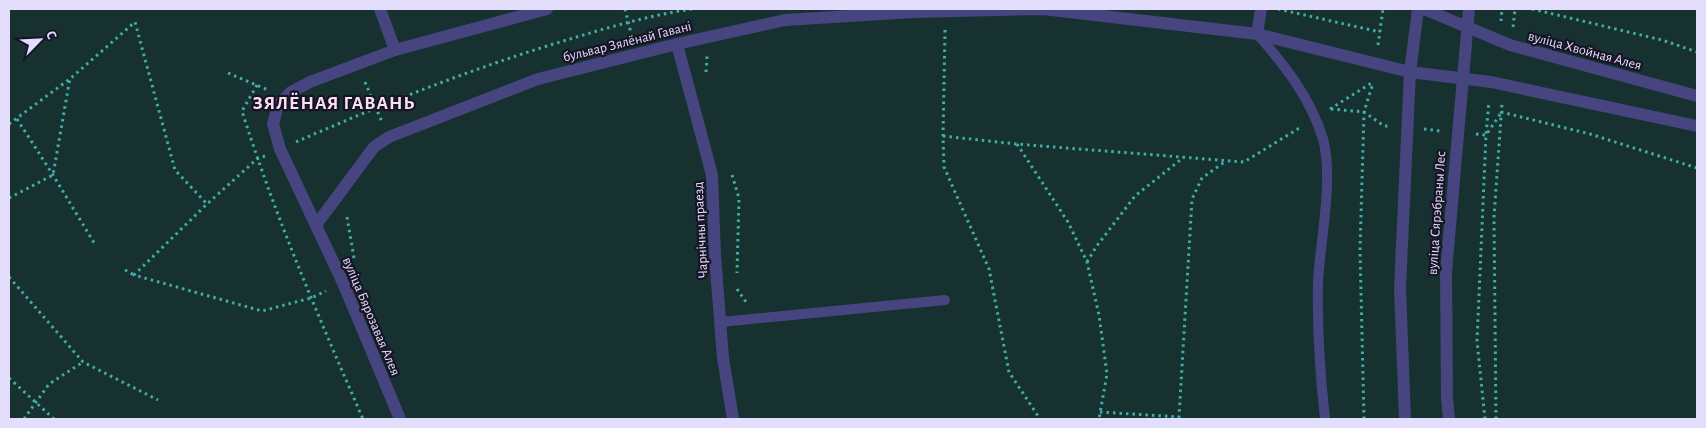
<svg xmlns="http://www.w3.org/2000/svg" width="1706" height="428" viewBox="0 0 1706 428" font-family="'Alegreya Sans',sans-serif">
<rect width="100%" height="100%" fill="#171427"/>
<rect fill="#173130" x="9" y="9" width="1688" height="410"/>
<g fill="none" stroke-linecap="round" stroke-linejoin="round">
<g stroke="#40ada6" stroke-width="3" stroke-dasharray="2.5 4" stroke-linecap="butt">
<polyline points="625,9 632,37"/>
<polyline points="1278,9 1380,32"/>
<polyline points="1532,9 1662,40 1697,52"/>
<polyline points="1501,21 1502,9"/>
<polyline points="1513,27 1515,9"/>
<polyline points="945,30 943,136 944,167 989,269 1009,372 1040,419"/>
<polyline points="1378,45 1383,9"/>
<polyline points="706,72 707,56"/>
<polyline points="228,73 268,90"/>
<polyline points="365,82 382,122"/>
<path d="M257,85L242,111C275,216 319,318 363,419"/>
<polyline points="1330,109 1373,82"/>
<polyline points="1331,109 1364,112 1384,126 1390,126"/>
<polyline points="1501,112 1590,134 1697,168"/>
<polyline points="17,119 53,175 96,246"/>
<polyline points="9,124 71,78 135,22 175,170 207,204"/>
<polyline points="1424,129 1440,131"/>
<polyline points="1476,134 1486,135 1501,113"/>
<polyline points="943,136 1016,144 1244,162 1301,127"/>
<path d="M296,142C385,103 476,67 570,39C610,27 651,15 692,9"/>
<polyline points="1017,144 1068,222 1087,262 1099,315 1107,374 1099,419"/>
<polyline points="265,156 257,159 207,204 134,275 262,311 311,298 326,291"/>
<polyline points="732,175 739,198 737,273"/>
<polyline points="9,198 53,175 70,78"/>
<polyline points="347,217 354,258"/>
<polyline points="1087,262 1096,247 1135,196 1184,157"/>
<polyline points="125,270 134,275"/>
<polyline points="9,277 83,362 158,400"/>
<polyline points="737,289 746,302"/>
<polyline points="9,378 54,419"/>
<polyline points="1100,412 1179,417 1192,199 1202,178 1226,161"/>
<polyline points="24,419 49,384 83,362"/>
<polyline points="1364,419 1360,250 1364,112 1373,83"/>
<polyline points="1485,419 1477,341 1486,135 1489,101"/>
<polyline points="1496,419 1494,217 1502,103"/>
</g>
<g stroke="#474580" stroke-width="10">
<path d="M1257,34C1285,65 1311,99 1323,139C1334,180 1320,240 1318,283C1317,328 1320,374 1325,419"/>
<polyline points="721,322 945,300"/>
</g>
<g stroke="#474580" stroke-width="12">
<polyline points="380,9 395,50"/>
<polyline points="1424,9 1510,45 1697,96"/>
<polyline points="1257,34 1261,9"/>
<polyline points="677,44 712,175 715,256 723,358 733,419"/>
<polyline points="316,225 374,147 389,137 538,79 677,44 785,20 913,12 1043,9 1257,34 1410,72 1491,82 1697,126"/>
<polyline points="400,419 343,283 280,149 273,124 278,105 291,92 310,82 395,50 547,9"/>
<polyline points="1405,419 1400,288 1410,72 1418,9"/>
<polyline points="1449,419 1447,398 1446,272 1469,9"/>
</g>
</g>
<g text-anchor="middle" stroke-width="4.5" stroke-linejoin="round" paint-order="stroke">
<g font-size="14" fill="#e2defb" stroke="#171427">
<text transform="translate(627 41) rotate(-14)" y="5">бульвар Зялёнай Гавані</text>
<text transform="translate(1585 50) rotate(15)" y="5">вуліца Хвойная Алея</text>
<text transform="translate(1436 213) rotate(-86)" y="5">вуліца Сярэбраны Лес</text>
<text transform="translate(700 230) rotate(-93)" y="5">Чарнічны праезд</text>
<text transform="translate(372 316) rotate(67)" y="5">вуліца Бярозавая Алея</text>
</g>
<g font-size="19" font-weight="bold" letter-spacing="1" fill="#fbe0f1" stroke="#171427">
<text x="334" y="109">ЗЯЛЁНАЯ ГАВАНЬ</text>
</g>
</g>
<rect width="1706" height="428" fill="none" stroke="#e2defb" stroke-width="20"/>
<g transform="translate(40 40) rotate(66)" stroke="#171427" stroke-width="4" paint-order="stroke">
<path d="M0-4L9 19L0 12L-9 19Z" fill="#e2defb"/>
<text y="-8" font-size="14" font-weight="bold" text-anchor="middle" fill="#e2defb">С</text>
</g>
</svg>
